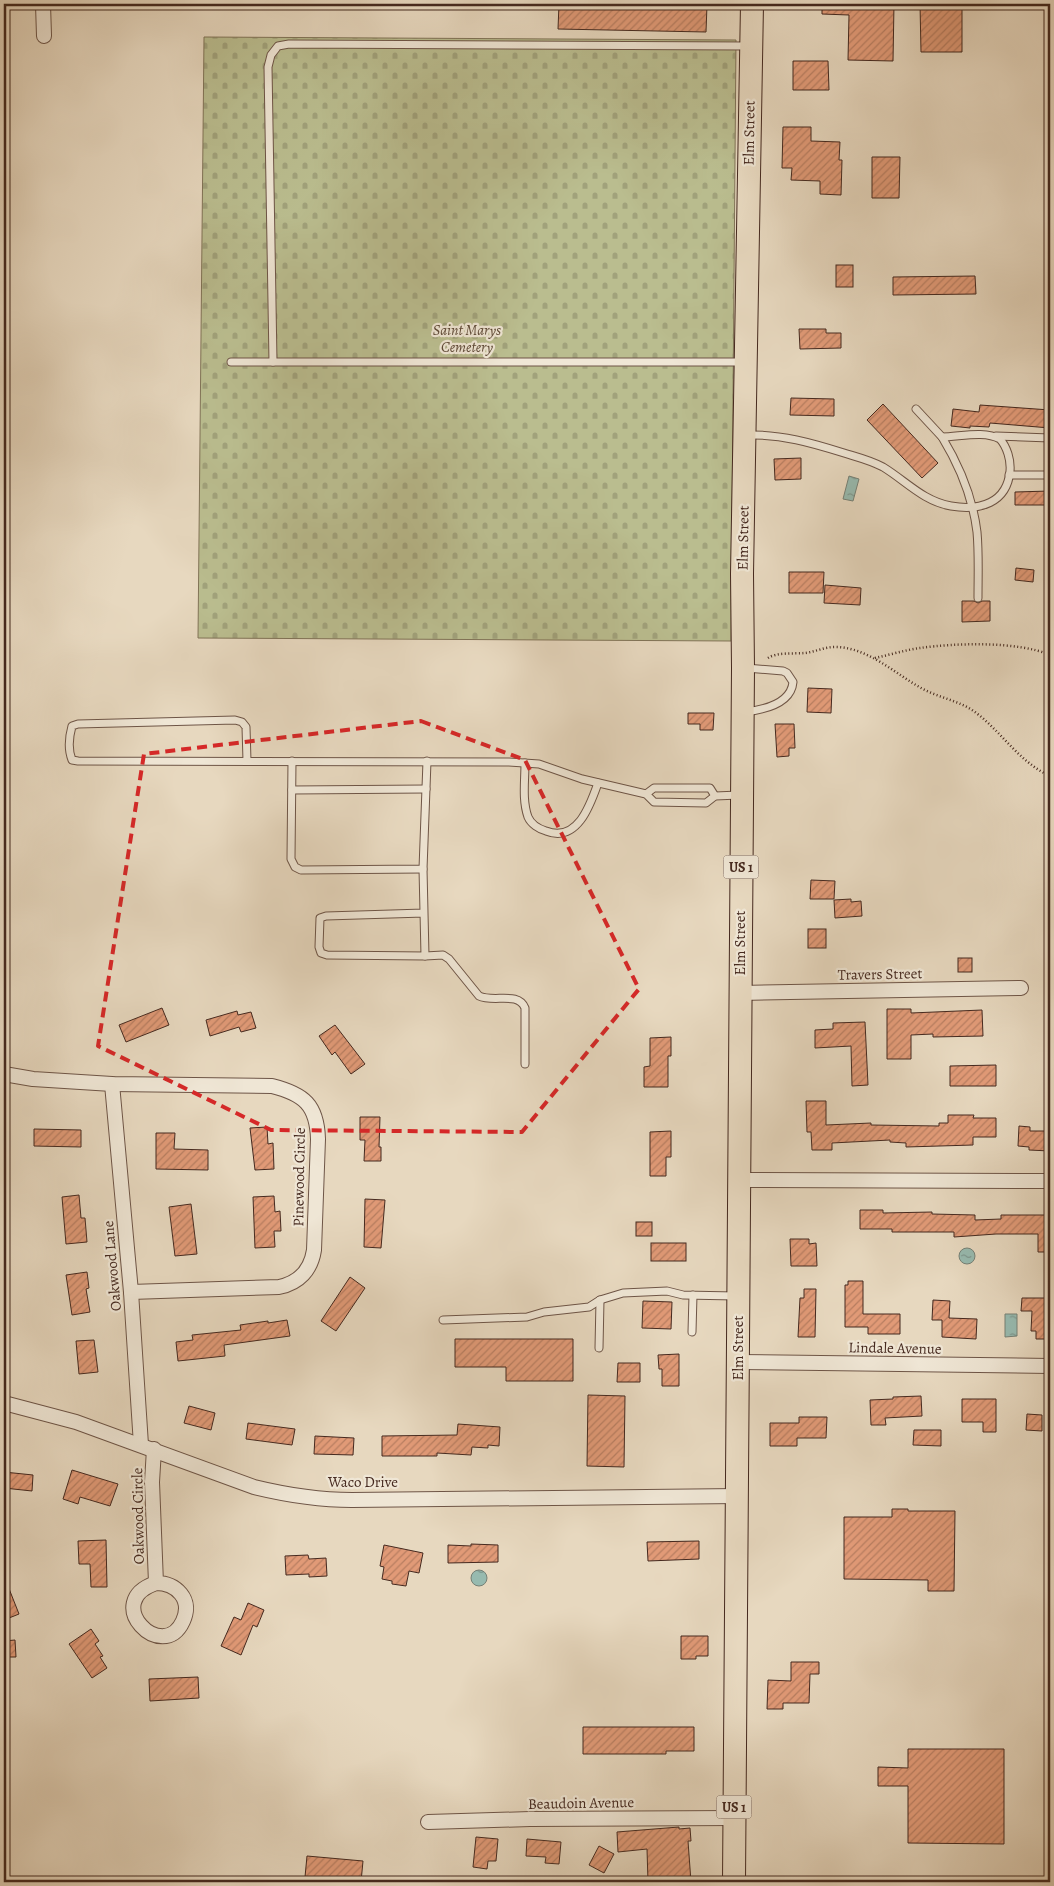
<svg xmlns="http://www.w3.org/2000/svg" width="1054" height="1886" viewBox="0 0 1054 1886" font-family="Alegreya,serif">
<defs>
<pattern id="cemetery-stones" width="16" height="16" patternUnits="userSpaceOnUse" patternTransform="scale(1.25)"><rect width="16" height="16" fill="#babd8f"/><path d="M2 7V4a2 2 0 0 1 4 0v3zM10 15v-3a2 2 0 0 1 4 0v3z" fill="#a1a27b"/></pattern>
<pattern id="water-ripples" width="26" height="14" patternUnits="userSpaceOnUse" patternTransform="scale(1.25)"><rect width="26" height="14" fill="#97baaf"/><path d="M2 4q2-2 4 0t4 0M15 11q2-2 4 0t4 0" fill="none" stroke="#7d978e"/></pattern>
<pattern id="building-hatch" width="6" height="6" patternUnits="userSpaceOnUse" patternTransform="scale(1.25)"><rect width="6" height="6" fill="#e19a77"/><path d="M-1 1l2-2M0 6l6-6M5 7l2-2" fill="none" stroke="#b87e61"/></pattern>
</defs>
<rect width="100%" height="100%" fill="#e7d8bf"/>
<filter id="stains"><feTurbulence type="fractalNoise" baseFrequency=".004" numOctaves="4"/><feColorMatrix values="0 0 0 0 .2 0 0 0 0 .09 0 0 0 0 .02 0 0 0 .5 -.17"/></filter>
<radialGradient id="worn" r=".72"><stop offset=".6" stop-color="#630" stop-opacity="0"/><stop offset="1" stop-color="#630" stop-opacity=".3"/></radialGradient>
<polygon fill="url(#cemetery-stones)" stroke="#807357" points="204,37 736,40 731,641 198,638"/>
<g fill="url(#water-ripples)" stroke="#768075">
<polygon points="849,476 859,479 853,501 843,499"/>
<circle cx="967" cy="1256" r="8"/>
<polygon points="1005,1314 1017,1314 1017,1336 1005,1337"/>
<circle cx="479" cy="1578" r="8"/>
</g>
<g fill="url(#building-hatch)" stroke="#45291f">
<polygon points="559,4 707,5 706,32 558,29"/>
<polygon points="822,4 894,4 893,61 848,60 849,15 822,14"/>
<polygon points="920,4 962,4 962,52 921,52"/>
<polygon points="793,61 828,61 829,90 793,90"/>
<polygon points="783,127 811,127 811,141 840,142 839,160 842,160 841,195 820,194 820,181 791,180 792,168 782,168"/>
<polygon points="872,157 900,157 899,198 872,198"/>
<rect x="836" y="265" width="17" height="22"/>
<polygon points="975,276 976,294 893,295 893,277"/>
<polygon points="799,329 826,329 826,333 841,333 841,348 800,349"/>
<polygon points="791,398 834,399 834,416 790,415"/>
<polygon points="883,404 938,463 922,478 867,420"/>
<polygon points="980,405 1050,410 1050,428 990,423 989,427 970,426 970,428 951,426 953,409 979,412"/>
<polygon points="801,458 801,479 775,480 774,459"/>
<polygon points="1050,491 1050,505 1015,505 1015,492"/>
<polygon points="1016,568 1034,570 1033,582 1015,580"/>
<polygon points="789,572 824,572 823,593 789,593"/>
<polygon points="825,585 861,588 860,605 824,603"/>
<polygon points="962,601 974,601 978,603 982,601 990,601 990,621 962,622"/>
<polygon points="808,688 832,689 831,713 807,712"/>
<polygon points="688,713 714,713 713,730 700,730 700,724 688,724"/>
<polygon points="775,724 794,724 795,748 789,748 789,756 777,757"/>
<polygon points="811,880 835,881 834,899 810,899"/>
<polygon points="851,899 851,902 861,901 862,916 835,918 834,900"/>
<rect x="808" y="929" width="18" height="19"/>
<rect x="958" y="958" width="14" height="14"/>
<polygon points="162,1008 169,1025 126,1042 119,1025"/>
<polygon points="887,1009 911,1009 911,1013 982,1010 983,1036 933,1037 933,1034 911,1035 911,1059 887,1059"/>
<polygon points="237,1011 238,1015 251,1012 256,1028 241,1032 239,1027 210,1036 206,1020"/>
<polygon points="865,1022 868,1085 852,1086 851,1046 815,1048 815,1030 833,1029 833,1023"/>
<polygon points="335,1025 365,1064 351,1074 335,1052 332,1055 319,1036"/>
<polygon points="671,1037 671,1056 668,1056 668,1087 644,1087 644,1067 650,1066 650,1038"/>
<polygon points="996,1065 996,1086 950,1086 950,1066"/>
<polygon points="806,1101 826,1101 826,1125 871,1123 871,1125 939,1126 939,1123 948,1123 948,1115 974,1115 973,1118 996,1118 996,1137 973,1137 973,1145 906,1147 906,1143 890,1142 890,1140 832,1143 832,1150 812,1150 811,1132 807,1132"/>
<polygon points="360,1117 380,1117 379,1147 381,1147 381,1161 364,1161 365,1140 360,1140"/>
<polygon points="1019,1126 1030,1127 1030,1131 1050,1131 1050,1151 1029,1150 1029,1147 1018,1146"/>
<polygon points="267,1127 268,1144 273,1143 274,1169 255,1170 250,1128"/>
<polygon points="34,1129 81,1130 81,1147 34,1146"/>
<polygon points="671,1131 671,1157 666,1157 666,1176 650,1176 650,1132"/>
<polygon points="156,1133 175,1133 174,1149 208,1150 208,1170 156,1169"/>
<polygon points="79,1195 81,1218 85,1218 87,1242 66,1244 62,1197"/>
<polygon points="274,1196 275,1212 280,1211 281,1231 274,1231 275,1247 255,1248 253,1197"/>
<polygon points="365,1199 385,1200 381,1248 364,1247"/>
<polygon points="191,1204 197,1254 175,1256 169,1207"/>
<polygon points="860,1210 883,1210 883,1213 932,1212 932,1214 975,1215 975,1220 1001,1219 1001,1215 1050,1215 1050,1252 1038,1252 1038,1234 996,1234 954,1237 954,1232 892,1232 892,1229 860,1229"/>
<rect x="636" y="1222" width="16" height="14"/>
<polygon points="790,1239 809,1239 809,1244 816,1243 817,1266 791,1266"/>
<rect x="651" y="1243" width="35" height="18"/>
<polygon points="87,1272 89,1288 86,1289 90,1312 72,1315 66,1275"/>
<polygon points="350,1277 365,1288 336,1331 321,1321"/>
<polygon points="848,1281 863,1281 863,1314 900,1314 900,1334 868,1334 868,1327 845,1327 845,1285 848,1285"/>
<polygon points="804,1289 816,1289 815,1337 798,1337 800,1298 804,1298"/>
<polygon points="1022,1298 1050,1298 1050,1339 1036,1339 1036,1331 1031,1331 1032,1311 1021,1311"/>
<polygon points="933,1300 950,1301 949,1318 977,1319 976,1339 942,1337 942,1320 932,1320"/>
<polygon points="643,1301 672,1302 671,1329 642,1328"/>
<polygon points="287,1320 290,1336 224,1345 225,1356 178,1361 176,1342 193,1340 192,1335 241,1330 240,1325 268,1321 268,1323"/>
<polygon points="455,1339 573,1339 573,1381 506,1381 506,1367 455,1367"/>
<polygon points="94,1340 98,1372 79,1374 76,1341"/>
<polygon points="679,1354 679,1386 662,1386 662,1369 659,1369 658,1355"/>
<polygon points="618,1363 640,1363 640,1382 617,1382"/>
<polygon points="588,1395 625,1396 624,1467 587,1466"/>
<polygon points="921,1396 922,1416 885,1418 886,1425 871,1425 870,1400 893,1399 893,1397"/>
<polygon points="962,1399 996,1399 996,1432 983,1432 983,1422 962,1422"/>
<polygon points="189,1406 215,1413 211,1430 184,1423"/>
<polygon points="1027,1414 1042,1415 1042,1431 1026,1430"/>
<polygon points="799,1417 827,1417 826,1438 797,1438 797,1446 770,1446 770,1423 799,1423"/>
<polygon points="248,1423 295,1429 292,1445 246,1439"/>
<polygon points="458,1424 500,1427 499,1446 488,1445 488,1448 472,1447 471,1455 437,1453 437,1456 382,1456 382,1436 457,1435"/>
<polygon points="914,1430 941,1430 941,1446 913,1445"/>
<polygon points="315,1436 354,1438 353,1455 314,1454"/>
<polygon points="72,1470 118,1484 110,1506 80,1497 78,1504 63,1499"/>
<polygon points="4,1472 33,1475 32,1491 4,1488"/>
<polygon points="892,1509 908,1509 908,1511 955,1511 954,1591 928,1591 928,1580 844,1579 844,1517 892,1517"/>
<polygon points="106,1540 107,1587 91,1587 90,1564 79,1564 78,1541"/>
<polygon points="699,1541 699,1559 648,1561 647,1542"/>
<polygon points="471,1544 498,1545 498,1562 448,1563 448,1545 471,1546"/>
<polygon points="384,1545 423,1553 419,1573 409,1571 406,1586 392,1584 392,1581 382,1579 384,1567 380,1566"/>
<polygon points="308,1555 309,1559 326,1558 327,1576 309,1577 309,1574 286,1575 285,1556"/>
<polygon points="4,1576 19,1614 4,1620"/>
<polygon points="248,1603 264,1610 257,1627 253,1625 241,1655 221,1646 234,1617 241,1620"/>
<polygon points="91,1629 99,1641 95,1644 103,1656 100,1657 107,1668 92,1678 69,1644"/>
<polygon points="681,1636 708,1636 708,1656 696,1656 696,1659 681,1659"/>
<polygon points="15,1640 16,1657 4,1657 4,1641"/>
<polygon points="791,1662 819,1662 819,1674 810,1674 809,1703 783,1703 783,1709 767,1709 768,1680 791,1681"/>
<polygon points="198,1677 199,1698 150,1701 149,1679"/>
<polygon points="583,1727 694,1727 694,1751 666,1751 666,1754 583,1754"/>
<polygon points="908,1749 1004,1749 1004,1844 908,1843 908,1786 878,1786 878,1767 908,1768"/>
<polygon points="679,1827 679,1829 690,1828 691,1841 688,1841 691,1882 648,1882 647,1849 618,1852 617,1832"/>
<polygon points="476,1837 498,1839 496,1861 488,1861 487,1869 473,1867"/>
<polygon points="527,1839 561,1842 559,1864 545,1863 546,1857 526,1856"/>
<polygon points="599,1846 614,1854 604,1873 589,1865"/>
<polygon points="307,1856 363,1861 361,1882 305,1877"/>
</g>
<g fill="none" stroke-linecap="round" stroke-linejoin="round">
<g stroke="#6e5547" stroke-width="9">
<g id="lane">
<polyline points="231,362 742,362"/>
<polyline points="273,362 268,67 271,55 278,46 289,44 748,46"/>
<path d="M747,435C781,434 812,443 844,453C857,457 870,460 883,467C906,481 923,501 951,506C980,511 1007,503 1010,471C1011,460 1007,447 1000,439C984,430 959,437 942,437L916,409"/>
<polyline points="996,436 1050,438"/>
<path d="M942,437C959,465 973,499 977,532C979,554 978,576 978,598"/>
<polyline points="1009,475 1050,475"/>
<path d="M745,712C762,710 791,704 793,682L787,673L783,671L746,668"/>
<path d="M247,761L246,727L242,722L235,720L78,724L72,726C69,737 68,750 72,760L78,761L509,762L539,764L582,779L646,794L654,802L706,803L715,796L739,795"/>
<polyline points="292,761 291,859 295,867 301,870 423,869 427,761"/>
<path d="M525,763C525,781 522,800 528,817C531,824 539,829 546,831C577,843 590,806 598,783"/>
<polyline points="292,790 426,789"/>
<polyline points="646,794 654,788 710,788 715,796"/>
<polyline points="423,869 425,956 327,955 321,953 319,947 320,918 326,916 424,913"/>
<path d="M425,956L443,955L449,959L479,996C494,1003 518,991 525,1008V1064"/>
<polyline points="443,1320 527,1317 544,1312 589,1307 600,1300 623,1293 667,1291 683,1295 736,1296"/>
<polyline points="692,1332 693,1295"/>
<polyline points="599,1348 600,1300"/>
</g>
</g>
<g stroke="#6e5547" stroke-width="16">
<g id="street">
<polyline points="43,4 44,36"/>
<polyline points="740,993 1021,988"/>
<path d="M4,1074L33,1079L112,1084L272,1086C304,1094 317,1105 318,1139L314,1250C311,1270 299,1283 279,1287L131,1292"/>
<polyline points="112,1084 131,1292 141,1445"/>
<polyline points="739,1180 1050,1181"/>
<polyline points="738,1362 1050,1366"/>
<path d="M4,1403L76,1422L254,1487C287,1495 318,1500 352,1500L738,1496"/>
<path d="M154,1449L152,1482L156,1583C100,1602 163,1665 183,1621C193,1599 176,1583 156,1583"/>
<polyline points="428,1822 530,1819 734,1818"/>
</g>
</g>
<g stroke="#45291f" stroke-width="24">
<polyline id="primary" points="734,1882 743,668 742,574 752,4"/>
</g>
<g stroke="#45291f" stroke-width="2.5" stroke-dasharray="1 2.5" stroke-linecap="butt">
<path d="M768,658C777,652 793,654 805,653C815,652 824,647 835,647C868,647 895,674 923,689C940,698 960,701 975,712C1002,732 1019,762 1050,776"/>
<path d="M875,658C889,655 905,650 920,648C955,643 1018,641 1050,655"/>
</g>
<use href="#lane" stroke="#efe6d5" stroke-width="7"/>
<use href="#street" stroke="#efe6d5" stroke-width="14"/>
<use href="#primary" stroke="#e7d8bf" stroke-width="22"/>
</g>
<path fill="none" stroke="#d62828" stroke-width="4" stroke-dasharray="10 6" stroke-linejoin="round" d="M421,721L525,760L639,989L522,1132L271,1130L98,1046L144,754Z"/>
<g text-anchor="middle" stroke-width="4.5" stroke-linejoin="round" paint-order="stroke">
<g fill="#efe6d5" stroke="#786256" stroke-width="1">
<rect x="723.5" y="855.5" width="35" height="23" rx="4"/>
<rect x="716.5" y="1795.5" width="35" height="23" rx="4"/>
</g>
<g font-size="14" font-weight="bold" fill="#45291f">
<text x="741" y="872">US 1</text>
<text x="734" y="1812">US 1</text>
</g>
<g font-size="15" fill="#45291f" stroke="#efe6d5">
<text transform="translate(749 133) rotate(-89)" y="5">Elm Street</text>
<text transform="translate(743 538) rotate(-89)" y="5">Elm Street</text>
<text transform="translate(740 943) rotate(-90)" y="5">Elm Street</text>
<text transform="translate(880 974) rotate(-1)" y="5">Travers Street</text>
<text transform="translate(299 1177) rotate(-89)" y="5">Pinewood Circle</text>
<text transform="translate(112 1266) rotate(-95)" y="5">Oakwood Lane</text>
<text transform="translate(738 1348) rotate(-90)" y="5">Elm Street</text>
<text transform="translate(895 1348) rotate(1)" y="5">Lindale Avenue</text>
<text x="363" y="1487">Waco Drive</text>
<text transform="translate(138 1516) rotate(-91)" y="5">Oakwood Circle</text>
<text transform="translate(581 1803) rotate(-1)" y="5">Beaudoin Avenue</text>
</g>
<g font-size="15" font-style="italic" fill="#5c4735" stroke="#efe6d5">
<text x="467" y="335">Saint Marys<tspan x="467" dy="17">Cemetery</tspan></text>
</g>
</g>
<rect width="1054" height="1886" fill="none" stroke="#e7d8bf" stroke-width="20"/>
<rect x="5" y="5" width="1044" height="1876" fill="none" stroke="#45291f" stroke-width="2.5"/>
<rect x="10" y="10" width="1034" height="1866" fill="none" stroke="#45291f"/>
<rect width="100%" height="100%" filter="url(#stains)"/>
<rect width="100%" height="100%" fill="url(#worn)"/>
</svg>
